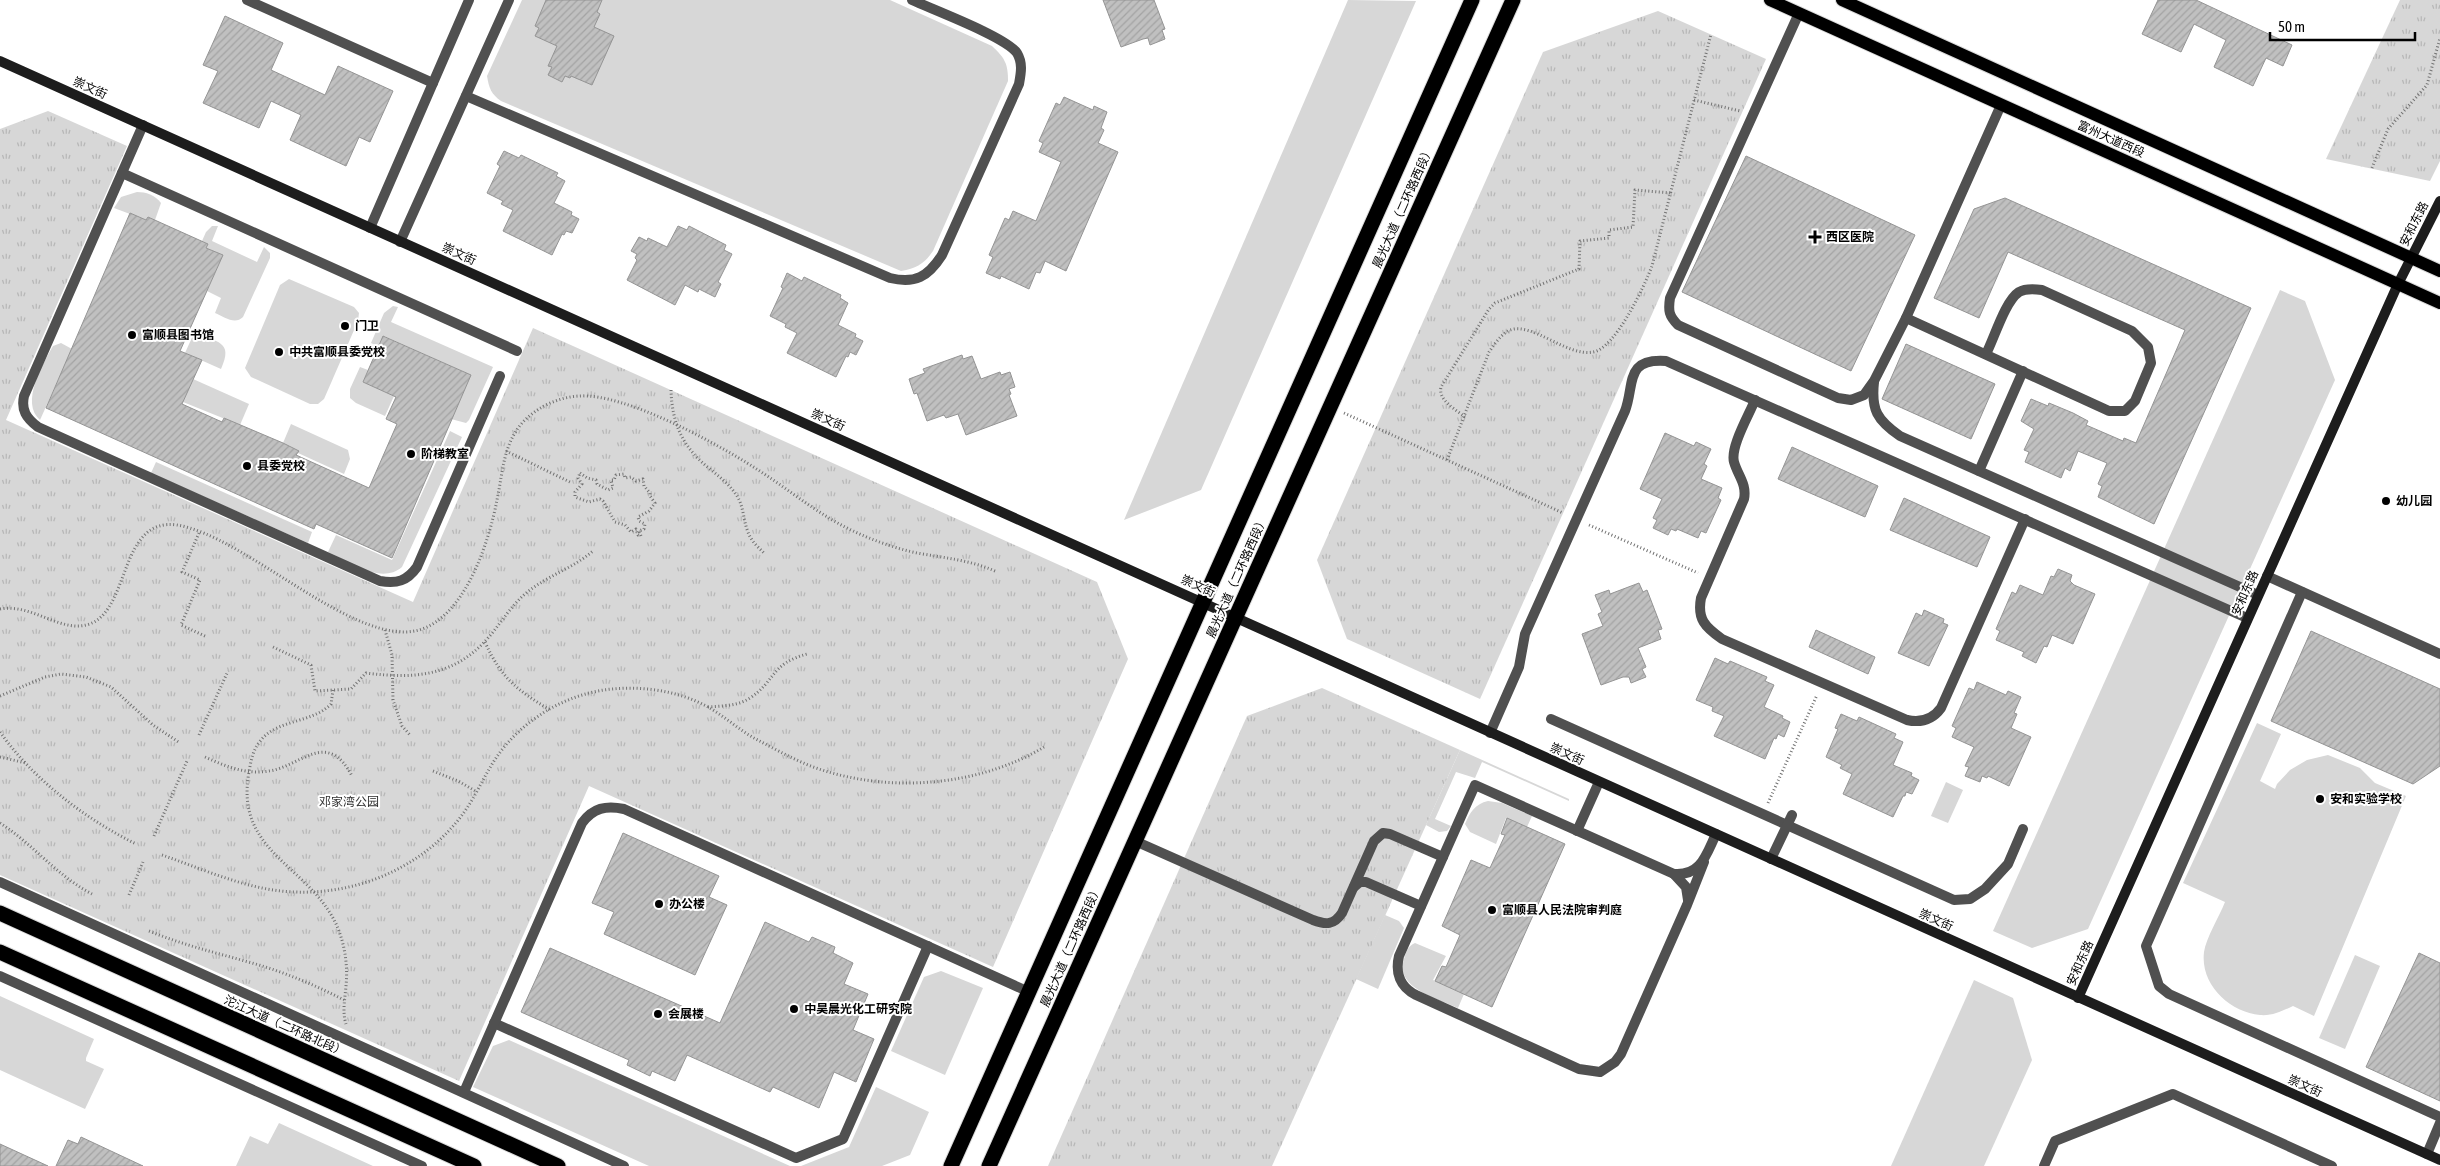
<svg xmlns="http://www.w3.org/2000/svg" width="2440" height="1166" viewBox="0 0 2440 1166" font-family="'Asap Condensed','Noto Sans SC',sans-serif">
<defs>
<pattern id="park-tufts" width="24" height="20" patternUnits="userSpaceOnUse" patternTransform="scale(1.25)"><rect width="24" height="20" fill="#d7d7d7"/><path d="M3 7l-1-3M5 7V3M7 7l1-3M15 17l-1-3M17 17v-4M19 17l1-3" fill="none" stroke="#b7b7b7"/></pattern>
<pattern id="building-hatch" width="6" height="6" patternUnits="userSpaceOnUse" patternTransform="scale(1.25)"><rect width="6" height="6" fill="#c0c0c0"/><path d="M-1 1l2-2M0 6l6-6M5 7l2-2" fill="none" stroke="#a3a3a3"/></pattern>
</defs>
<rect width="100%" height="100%" fill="#fff"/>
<g fill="#d7d7d7">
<path d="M522,0H890L992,46C1005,58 1008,64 1008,81L933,251C924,264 917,268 901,271L501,101C491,94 489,88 487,76Z"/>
<polygon points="1348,0 1416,1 1201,490 1124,520"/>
<path d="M137,192C146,192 155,195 161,203L155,220H146L114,208L121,197Z"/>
<path d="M212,226H218L212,241L257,262L264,247L270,253V258L243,317C235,325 224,317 215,313L221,298L207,291L223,255L206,248L208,244L202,241L206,232Z"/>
<polygon points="289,279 354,307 359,313 358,321 324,399 318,404 310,404 251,377 245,368 280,285"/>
<polygon points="2280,290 2305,301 2335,380 2088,929 2032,948 1993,931"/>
<polygon points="393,306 398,307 391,322 493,367 469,420 466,423 451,419 471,375 384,336 379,347 371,343 384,313"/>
<path d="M194,333C217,342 234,341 221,369L185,353Z"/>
<path d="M61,343L72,349L40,420C20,403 42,365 53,346Z"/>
<polygon points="360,367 368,370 363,382 394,396 385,416 356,403 350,398 350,389"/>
<polygon points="193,379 249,404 240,425 183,402"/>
<polygon points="291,424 348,450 350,459 344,474 298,453 298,451 283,443"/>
<path d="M450,431L462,437L402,567C381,585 350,562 328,552L336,535L392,560Z"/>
<polygon points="156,462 312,532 308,543 151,473"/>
<path d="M2257,723L2281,734L2260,781L2275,789L2277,784L2290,770L2307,760L2328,755L2360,768L2375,783L2406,796L2314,1016L2293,1006C2282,1011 2273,1016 2260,1015C2230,1012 2200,985 2204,952C2206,938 2219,917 2225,902L2183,883Z"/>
<polygon points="1460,750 1569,799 1569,801 1482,762 1475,778 1456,772 1435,819 1451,826 1447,831 1439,832 1426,825"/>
<polygon points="1946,782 1963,790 1948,823 1931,816"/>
<path d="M1488,801L1502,803L1532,816L1527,827L1506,818L1496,844L1470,832L1465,824C1470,812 1475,804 1488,801Z"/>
<polygon points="1385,915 1399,921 1404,928 1378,989 1356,979"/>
<path d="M1415,943L1446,956L1433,980L1464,994L1458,1008C1439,999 1394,988 1404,959C1406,952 1408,946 1415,943Z"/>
<polygon points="2355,955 2380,966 2345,1049 2319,1038"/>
<polygon points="941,971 983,988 945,1075 891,1051 924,977"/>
<polygon points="1974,980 2013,998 2032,1060 1984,1166 1891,1166"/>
<polygon points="0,996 94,1039 86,1058 86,1061 104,1069 85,1109 0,1070"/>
<polygon points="509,1040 790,1166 791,1166 649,1166 473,1087 493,1046"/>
<polygon points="876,1087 929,1112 910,1155 882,1166 801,1166 849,1147"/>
<polygon points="279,1123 373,1166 236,1166 250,1136 268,1144"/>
</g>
<g fill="url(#park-tufts)">
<polygon points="2400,0 2440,0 2440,161 2430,181 2326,159"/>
<polygon points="1658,11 1766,59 1480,699 1347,639 1317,560 1543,52"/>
<polygon points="48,111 127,146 6,420 413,602 533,328 1097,582 1128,659 993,967 589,786 459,1081 0,875 0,129"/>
<polygon points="1322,688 1460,750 1272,1166 1048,1166 1247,716"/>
</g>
<g fill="url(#building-hatch)" stroke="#949494">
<polygon points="546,0 602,0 597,12 600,14 594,27 614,36 592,85 571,76 570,78 565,76 562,82 548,75 552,67 548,66 557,46 535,36 539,28 535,26"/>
<polygon points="1103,0 1154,0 1165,29 1162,30 1165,39 1150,45 1148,38 1143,39 1121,47"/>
<polygon points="2158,0 2196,0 2292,45 2283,66 2266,58 2253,86 2214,67 2226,40 2194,24 2181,52 2142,34"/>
<polygon points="225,16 283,43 271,70 325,95 338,66 393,91 370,142 359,137 346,166 290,140 301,115 271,101 259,128 203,103 218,71 203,65"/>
<polygon points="1064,97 1093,110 1094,106 1107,112 1101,128 1104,130 1098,143 1118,152 1066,271 1045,261 1040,273 1036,272 1029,289 1001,276 1000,279 986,273 993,257 989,255 1005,218 1009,220 1013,211 1036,221 1061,162 1039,152 1043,143 1039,141 1056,103 1060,105"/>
<polygon points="504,151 519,158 521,155 558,173 556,176 565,181 554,203 572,212 571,215 579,219 572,233 566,231 564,235 562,234 552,255 503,231 513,210 501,204 503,201 487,193 500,166 497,164"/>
<polygon points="1746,156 1915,235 1851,371 1682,292"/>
<polygon points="2005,198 2251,308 2154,524 2098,497 2102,486 2098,484 2107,463 2078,451 2070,471 2065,468 2061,478 2025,462 2029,452 2024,450 2034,429 2021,421 2031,399 2048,406 2049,403 2073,413 2088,421 2086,425 2123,441 2124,438 2136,443 2185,330 2008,252 1979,318 1934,298 1974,209"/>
<polygon points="130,213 146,220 148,217 208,244 206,248 223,255 180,351 202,360 182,404 222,422 224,418 283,443 299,451 296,455 369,488 397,424 386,419 396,397 363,382 383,336 471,375 392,558 316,524 314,529 46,408"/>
<polygon points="678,226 687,230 689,226 726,245 724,250 732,254 718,282 721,284 715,297 699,289 698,292 685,285 675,305 627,280 637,260 635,258 637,254 631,251 639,237 647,241 648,238 667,247"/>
<polygon points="787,273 802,281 804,277 841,295 840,298 848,303 838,325 856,334 855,337 863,341 856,355 850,352 848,357 846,356 836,377 787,353 797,333 785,327 786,324 770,316 783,288 781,287"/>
<polygon points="1906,344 1995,384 1971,439 1882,399"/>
<polygon points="962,355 963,359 972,356 981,379 1000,372 1001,375 1010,372 1015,387 1009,389 1011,394 1009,395 1017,416 966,435 958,414 946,418 944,415 927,421 917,393 914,394 909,379 925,373 923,369"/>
<polygon points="1665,433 1694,446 1696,442 1711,449 1704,464 1707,466 1701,479 1722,488 1718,498 1721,500 1706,533 1701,531 1698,538 1677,529 1676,531 1671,529 1668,535 1653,528 1657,520 1653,518 1662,499 1640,489"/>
<polygon points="1792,447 1878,486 1865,517 1778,479"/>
<polygon points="1904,498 1990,537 1977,567 1890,530"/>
<polygon points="2058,569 2072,575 2070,581 2074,585 2095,594 2073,644 2052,635 2047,647 2044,646 2036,663 2022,656 2024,652 1996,640 2000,631 1996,629 2012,592 2016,594 2020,585 2043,595 2051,576 2054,577"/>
<polygon points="1639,583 1643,592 1647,590 1662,629 1658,630 1661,639 1638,648 1646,667 1642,669 1646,677 1631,683 1629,677 1623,677 1601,685 1582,634 1603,626 1598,614 1602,612 1595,595 1609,590 1610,594"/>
<polygon points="1924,610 1944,619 1943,623 1948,625 1929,666 1898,653 1916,613 1922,616"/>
<polygon points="1816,630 1875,657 1868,674 1809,647"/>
<polygon points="2311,631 2440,689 2440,766 2413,784 2271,721"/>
<polygon points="1715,658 1728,664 1730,661 1767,677 1765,681 1774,685 1764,707 1783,716 1782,718 1790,722 1784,737 1778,734 1776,739 1774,738 1765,759 1714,736 1724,716 1712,711 1713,707 1696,700"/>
<polygon points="1977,682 2006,695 2008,691 2021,697 2014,713 2017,714 2011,728 2031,737 2009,786 1988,776 1987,778 1982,776 1980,782 1965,776 1969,767 1965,766 1974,747 1952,737 1956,728 1952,726 1969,688 1974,690"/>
<polygon points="1841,714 1857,721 1859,717 1896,734 1894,738 1903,742 1893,765 1912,773 1911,776 1919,780 1912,794 1906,792 1905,796 1903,796 1893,817 1843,794 1852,774 1840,768 1842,765 1826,757 1838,729 1835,728"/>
<polygon points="1507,818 1565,844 1492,1007 1435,981 1442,966 1446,967 1460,935 1442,926 1471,860 1490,868 1505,835 1501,834"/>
<polygon points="623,833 719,876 709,897 727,905 695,975 604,934 614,912 592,903"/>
<polygon points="765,922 809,942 812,937 835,947 833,953 853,963 844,984 868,994 853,1030 874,1039 856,1082 834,1072 819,1108 773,1087 770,1092 687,1055 675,1081 652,1071 650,1076 627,1065 629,1060 521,1012 550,948 720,1023"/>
<polygon points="2419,953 2440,963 2440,1101 2366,1067"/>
<polygon points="81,1137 143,1166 56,1166 68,1140 78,1144"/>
<polygon points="0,1144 48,1166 0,1166"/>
</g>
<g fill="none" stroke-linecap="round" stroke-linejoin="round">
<g stroke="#dbdbdb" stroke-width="14">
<g id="primary">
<polyline points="1770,0 2440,303"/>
<polyline points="1842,0 2440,271"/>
</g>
</g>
<g stroke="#dbdbdb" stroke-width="17">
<g id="highway">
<polyline points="0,913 558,1166"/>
<polyline points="0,952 474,1166"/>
<polyline points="951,1166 1472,0"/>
<polyline points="989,1166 1513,0"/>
</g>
</g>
<g stroke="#727272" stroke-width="3" stroke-dasharray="1 2.5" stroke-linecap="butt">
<polyline points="1694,100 1740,111"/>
<polyline points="2372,168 2388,129 2427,85 2440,38"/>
<path d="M671,390C672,424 683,448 710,469C720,477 730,485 737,496C744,507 743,520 748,532C751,541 758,547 764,553"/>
<polyline points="1344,413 1563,513"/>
<path d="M1465,417C1455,409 1438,400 1441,387L1489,309L1495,303L1579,269L1580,241L1609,238V230L1633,227L1635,190L1671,193"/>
<polyline points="506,451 572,483"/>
<path d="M1447,460L1489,352C1494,345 1501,334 1510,330C1533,322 1567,357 1593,352C1615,349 1644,287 1652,266L1711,34"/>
<polygon points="580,473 587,478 596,480 597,484 608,490 613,488 611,480 614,480 616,475 624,474 625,478 631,477 636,481 643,479 644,486 650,493 650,496 655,503 649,511 638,517 639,521 645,524 644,529 639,531 641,536 638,535 636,529 631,532 625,525 615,522 603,501 600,499 589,502 575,497 575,492 582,484 578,478"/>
<polyline points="1589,525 1698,573"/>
<polyline points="199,533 182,572 200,580 181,625 207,637"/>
<path d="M0,609C34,603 63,636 92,623C130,606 120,517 177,525C246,536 355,648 419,630C465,617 489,542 497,500C503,472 503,444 523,422C537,407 559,397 579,396C625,393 716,443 755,468C787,488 816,513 851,530C872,540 894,548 917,553C945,558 971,560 997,572"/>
<polyline points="385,630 392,655 393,700 402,726 410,735"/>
<path d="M485,642C501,678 517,690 550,710"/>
<path d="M273,647L311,665L315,691L351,689L366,673C413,679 454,677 488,638C501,623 511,606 525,594C546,576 572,569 593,551"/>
<path d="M333,690L331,704C313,723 278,719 261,740C253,749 251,760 249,772C234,853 310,865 337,926C345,945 348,966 346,986C345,999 342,1011 346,1024"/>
<polyline points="0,696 45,677 61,674 86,677 111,687 153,725 180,743"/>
<path d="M708,707C722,706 738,706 750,698C776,681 770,664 807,654"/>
<path d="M0,732C34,780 84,818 136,844"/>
<polyline points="199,735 228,671"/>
<polyline points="0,757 26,763"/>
<path d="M205,757C225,766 246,775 269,771C300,767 327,728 352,776"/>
<polyline points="433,771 458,781 477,792"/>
<polyline points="1768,803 1817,695"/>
<path d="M0,823C33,844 57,876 92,894"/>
<polyline points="154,836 187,761"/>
<path d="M162,855C194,866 228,881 262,888C334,903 413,877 459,819C476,798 485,772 501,751C527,717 569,693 612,689C644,686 679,691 708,707C724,716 738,729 754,738C771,747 789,757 808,765C882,794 976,788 1044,747"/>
<polyline points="129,895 143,862"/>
<path d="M149,931C183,945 217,953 252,963C284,972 315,985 344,1000"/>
</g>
<g stroke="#505050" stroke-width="10">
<polyline points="247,0 433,83"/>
<path d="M1799,13L1670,298C1668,311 1669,316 1678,325L1838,398L1851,400L1864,395L1874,381L1906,318L2001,105"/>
<path d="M466,96L890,278C915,284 928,277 942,255L1019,84C1021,73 1023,63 1017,53C1006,37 934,10 912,0"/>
<path d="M143,125L24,396C21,410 26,418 38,427L380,581C397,584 407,581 417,567L500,376"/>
<polyline points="122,173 517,351"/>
<polyline points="370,228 469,0"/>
<polyline points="400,242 509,0"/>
<path d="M1906,318L2109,411H2125L2135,401L2151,363L2148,347L2132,331L2042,290C2035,289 2026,288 2019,292C2005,301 1994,339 1986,354"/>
<path d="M1874,382C1871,410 1877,420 1900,436L2258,595"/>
<path d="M1755,400C1749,415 1730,447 1734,462C1738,476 1747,484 1744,499L1701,598C1697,619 1705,627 1722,639L1907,720C1921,723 1933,719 1941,708L2025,519"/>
<polyline points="1979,471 2023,371"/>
<polyline points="2267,576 2440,654"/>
<polyline points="2302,592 2146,946 2159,986 2169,994 2440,1117"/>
<polyline points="1551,719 1954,900 1970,899 1985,889 2008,864 2023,829"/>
<polyline points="1577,831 1599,782"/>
<path d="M1135,841L1313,920C1326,925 1334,925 1342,913L1374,841L1383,833L1390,834L1443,857"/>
<polyline points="1771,859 1792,815"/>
<path d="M1704,862L1687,905L1621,1054L1615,1062L1600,1072L1579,1069L1416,995C1400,987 1395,973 1399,956L1475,785L1674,874C1701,876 1706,855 1716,834"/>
<polyline points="1674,874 1686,887 1688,900"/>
<polyline points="0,882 624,1166"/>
<polyline points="1354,887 1360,882 1366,882 1421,906"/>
<polyline points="0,976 422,1166"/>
<polyline points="494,1023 796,1158 843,1139 928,946"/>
<path d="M464,1092L582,823C593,808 606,805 624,809L1029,992"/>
<polyline points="2427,1154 2440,1123"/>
<polyline points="2044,1166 2055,1141 2173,1094 2332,1166"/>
</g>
<path stroke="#505050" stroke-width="10" d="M1490,733L1519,667L1525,634L1625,411C1635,385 1624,358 1666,361L2247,618"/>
<g stroke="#1d1d1d" stroke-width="10">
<polyline points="0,61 2440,1160"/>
<polyline points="2078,998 2398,284 2440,201"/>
</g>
<use href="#primary" stroke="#000" stroke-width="12"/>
<use href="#highway" stroke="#000" stroke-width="15"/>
</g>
<g fill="#000" stroke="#fff" stroke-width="2">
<path d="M1812.5 229.5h5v5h5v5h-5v5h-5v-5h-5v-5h5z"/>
<circle cx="345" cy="326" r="5"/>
<circle cx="132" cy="335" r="5"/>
<circle cx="279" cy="352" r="5"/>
<circle cx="411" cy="454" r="5"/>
<circle cx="247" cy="466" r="5"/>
<circle cx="2386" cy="501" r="5"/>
<circle cx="2320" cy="799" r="5"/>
<circle cx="659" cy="904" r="5"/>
<circle cx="1492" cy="910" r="5"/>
<circle cx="794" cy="1009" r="5"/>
<circle cx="658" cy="1014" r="5"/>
</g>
<g text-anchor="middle" stroke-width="4" stroke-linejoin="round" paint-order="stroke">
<g font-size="12" fill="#000" stroke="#fff">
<text transform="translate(90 88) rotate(24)" y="4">崇文街</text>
<text transform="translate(2111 139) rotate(24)" y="4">富州大道西段</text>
<text transform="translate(1403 207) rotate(-66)" y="4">晨光大道（二环路西段）</text>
<text transform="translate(2414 224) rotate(-63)" y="4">安和东路</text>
<text transform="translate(459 254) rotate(24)" y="4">崇文街</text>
<text transform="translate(828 420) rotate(24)" y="4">崇文街</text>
<text transform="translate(1237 577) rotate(-66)" y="4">晨光大道（二环路西段）</text>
<text transform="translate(1198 586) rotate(24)" y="4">崇文街</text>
<text transform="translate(2245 593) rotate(-66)" y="4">安和东路</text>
<text transform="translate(1567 754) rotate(24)" y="4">崇文街</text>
<text transform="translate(1936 920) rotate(24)" y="4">崇文街</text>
<text transform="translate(1071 946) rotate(-66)" y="4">晨光大道（二环路西段）</text>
<text transform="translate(2080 963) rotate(-66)" y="4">安和东路</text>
<text transform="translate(285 1026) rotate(24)" y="4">沱江大道（二环路北段）</text>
<text transform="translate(2305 1086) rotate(24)" y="4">崇文街</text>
</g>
<g font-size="12" font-weight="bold" fill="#000" stroke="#fff" text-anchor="start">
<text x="1826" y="241">西区医院</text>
<text x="355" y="330">门卫</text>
<text x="142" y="339">富顺县图书馆</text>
<text x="289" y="356">中共富顺县委党校</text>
<text x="421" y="458">阶梯教室</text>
<text x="257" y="470">县委党校</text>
<text x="2396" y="505">幼儿园</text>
<text x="2330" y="803">安和实验学校</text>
<text x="669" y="908">办公楼</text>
<text x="1502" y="914">富顺县人民法院审判庭</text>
<text x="804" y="1013">中昊晨光化工研究院</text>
<text x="668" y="1018">会展楼</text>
</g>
<g font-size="12" fill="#2e2e2e" stroke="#fff">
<text x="349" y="806">邓家湾公园</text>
</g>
</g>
<path d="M2270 32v8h145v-8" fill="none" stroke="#000000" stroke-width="2.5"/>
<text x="2278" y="32" font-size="15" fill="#000000" stroke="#ffffff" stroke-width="4" paint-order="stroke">50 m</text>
</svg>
